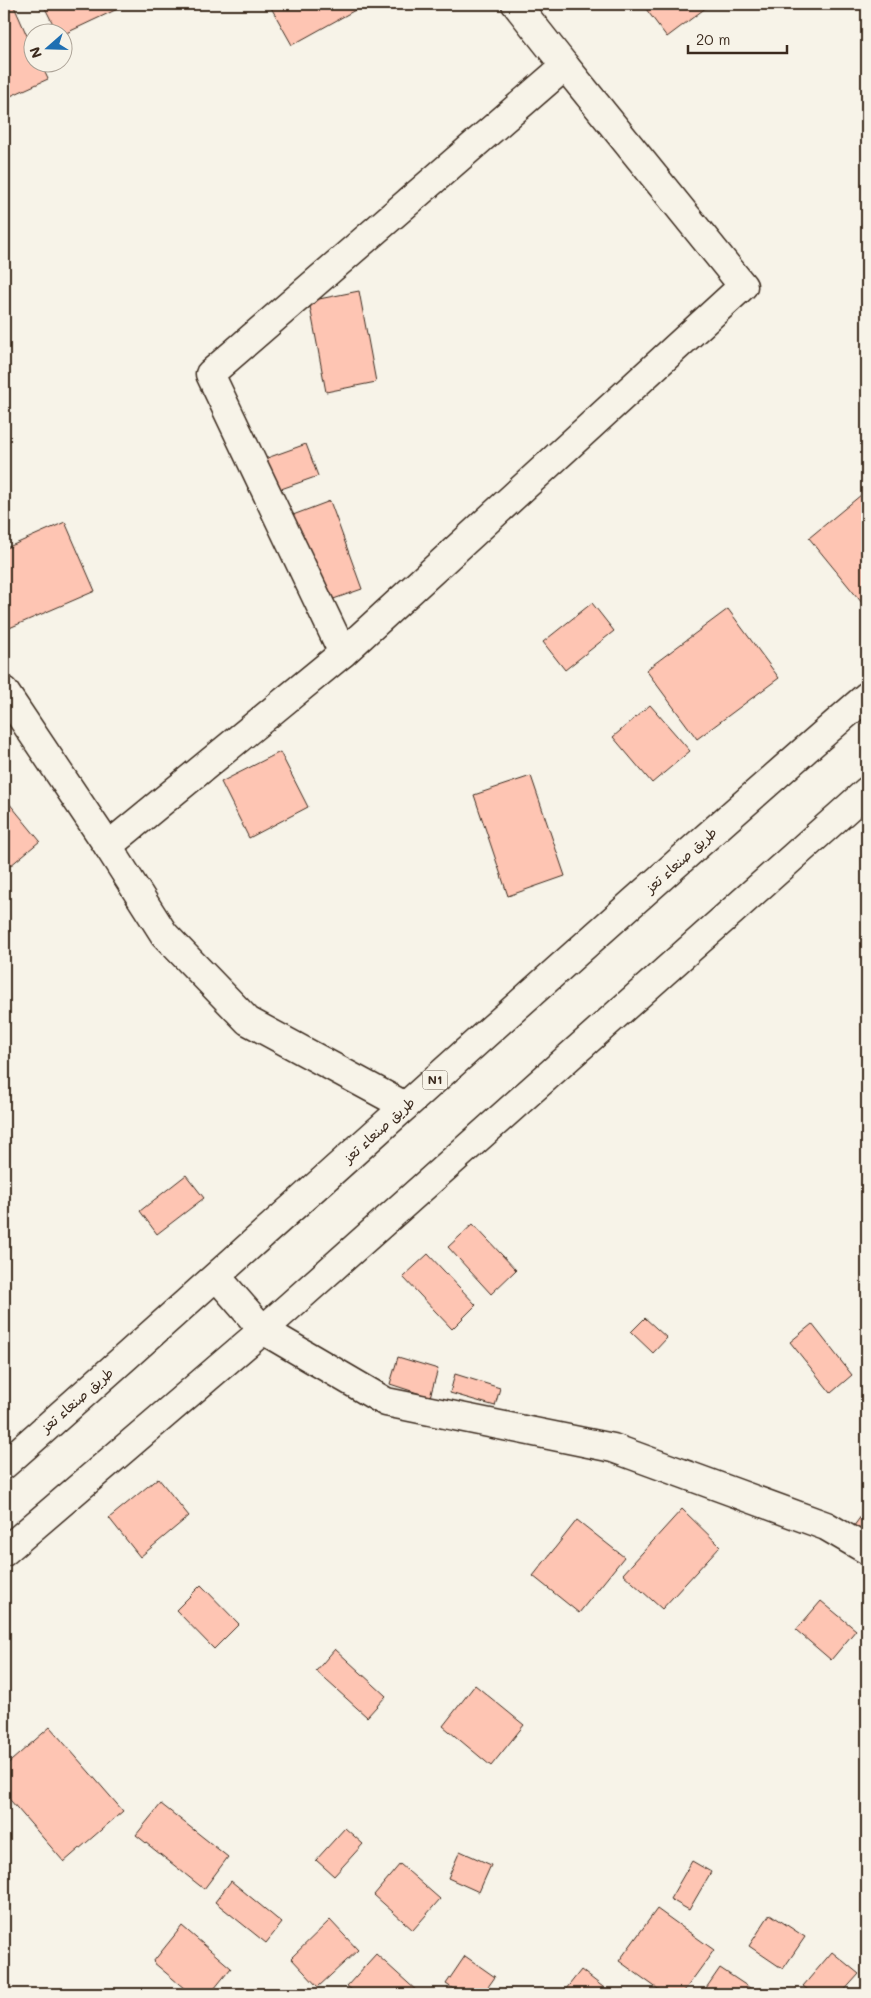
<svg xmlns="http://www.w3.org/2000/svg" width="871" height="1998" viewBox="0 0 871 1998" font-family="Mali,'Playpen Sans Arabic',sans-serif">
<rect width="100%" height="100%" fill="#f7f3e8"/>
<filter id="ink" filterUnits="userSpaceOnUse"><feTurbulence type="fractalNoise" baseFrequency=".02" numOctaves="2"/><feDisplacementMap in="SourceGraphic" scale="10" xChannelSelector="R" yChannelSelector="G"/><feConvolveMatrix kernelMatrix="1 2 1 2 8 2 1 2 1" color-interpolation-filters="sRGB"/></filter>
<g filter="url(#ink)">
<g fill="#fec5b3" stroke="#3b2a1e">
<polygon points="4,4 13,4 32,47 32,62 40,62 48,79 4,99"/>
<polygon points="43,4 128,4 62,35 62,32 57,32"/>
<polygon points="269,4 366,4 292,45"/>
<polygon points="645,4 711,4 667,37 643,5"/>
<polygon points="359,291 376,382 326,392 309,301"/>
<polygon points="306,444 318,476 267,494 256,462"/>
<polygon points="867,490 867,609 809,538"/>
<polygon points="330,501 362,589 325,602 293,515"/>
<polygon points="65,522 95,591 7,629 4,621 4,549"/>
<polygon points="592,603 614,631 565,670 543,642"/>
<polygon points="728,609 779,678 697,739 646,670"/>
<polygon points="650,705 690,751 652,783 613,737"/>
<polygon points="280,752 308,807 249,838 221,782"/>
<polygon points="531,776 565,876 508,896 474,795"/>
<polygon points="4,797 40,841 4,871"/>
<polygon points="186,1175 204,1198 157,1234 140,1211"/>
<polygon points="473,1224 516,1270 491,1294 448,1247"/>
<polygon points="428,1254 476,1305 452,1329 403,1277"/>
<polygon points="645,1318 667,1338 653,1353 631,1332"/>
<polygon points="812,1324 852,1375 831,1393 790,1342"/>
<polygon points="398,1357 438,1369 430,1397 390,1384"/>
<polygon points="455,1374 500,1388 495,1406 450,1393"/>
<polygon points="158,1478 189,1516 140,1557 109,1518"/>
<polygon points="867,1508 867,1566 840,1545"/>
<polygon points="682,1509 720,1546 662,1609 623,1574"/>
<polygon points="577,1520 624,1557 579,1613 533,1576"/>
<polygon points="201,1585 239,1624 214,1649 176,1610"/>
<polygon points="821,1601 856,1630 831,1660 796,1630"/>
<polygon points="335,1649 386,1696 367,1717 316,1671"/>
<polygon points="475,1685 524,1725 491,1766 443,1726"/>
<polygon points="50,1727 123,1811 64,1862 4,1793 4,1767"/>
<polygon points="161,1804 228,1857 204,1889 136,1835"/>
<polygon points="345,1828 363,1844 334,1876 316,1860"/>
<polygon points="460,1851 491,1865 479,1892 448,1878"/>
<polygon points="692,1861 711,1872 689,1910 670,1899"/>
<polygon points="400,1864 440,1899 413,1930 374,1895"/>
<polygon points="231,1881 282,1923 266,1943 215,1902"/>
<polygon points="657,1909 714,1950 682,1994 665,1994 619,1961"/>
<polygon points="770,1914 805,1937 783,1969 749,1946"/>
<polygon points="330,1920 358,1950 318,1987 291,1958"/>
<polygon points="182,1926 231,1968 210,1994 191,1994 153,1962"/>
<polygon points="832,1952 859,1974 841,1994 813,1994 803,1986"/>
<polygon points="376,1954 418,1992 416,1994 357,1994 347,1986"/>
<polygon points="465,1956 495,1977 483,1994 461,1994 446,1984"/>
<polygon points="720,1968 759,1994 702,1994"/>
<polygon points="581,1970 612,1994 562,1994"/>
</g>
<g fill="none" stroke-linecap="round" stroke-linejoin="round">
<g stroke="#3b2a1e" stroke-width="31">
<g id="minor">
<polyline points="343,653 743,286 565,66"/>
<polyline points="4,691 108,846 343,653 210,374 565,66 516,4"/>
<polyline points="108,846 164,934 248,1021 405,1106"/>
<polyline points="217,1277 263,1330 386,1402 613,1448 826,1526 867,1550"/>
</g>
</g>
<g stroke="#3b2a1e" stroke-width="31">
<g id="highway">
<path d="M4,1465C293,1210 576,949 867,696"/>
<polyline points="4,1552 263,1330 867,791"/>
</g>
</g>
<use href="#minor" stroke="#f7f3e8" stroke-width="28"/>
<use href="#highway" stroke="#f7f3e8" stroke-width="28"/>
</g>
</g>
<g text-anchor="middle" stroke-width="4" stroke-linejoin="round" paint-order="stroke">
<rect fill="#f7f3e8" stroke="#73665b" stroke-width="1" x="422.5" y="1070.5" width="25" height="19" rx="4"/>
<g font-size="12" font-weight="bold" fill="#3b2a1e">
<text x="435" y="1084">N1</text>
</g>
<g font-size="14" fill="#3b2a1e" stroke="#f7f3e8">
<text transform="translate(681 860) rotate(-42)" y="5">طريق صنعاء تعز</text>
<text transform="translate(379 1130) rotate(-42)" y="5">طريق صنعاء تعز</text>
<text transform="translate(77 1400) rotate(-41)" y="5">طريق صنعاء تعز</text>
</g>
</g>
<rect width="871" height="1998" fill="none" stroke="#f7f3e8" stroke-width="20"/>
<rect x="10" y="10" width="851" height="1978" fill="none" stroke="#3b2a1e" stroke-width="2" filter="url(#ink)"/>
<g transform="translate(48 48) rotate(250)"><circle r="24" fill="#f7f3e8" stroke="#aca397"/>
<path d="M0-4L9 19L0 12L-9 19Z" fill="#1f6fb2"/>
<text y="-8" font-size="14" font-weight="bold" text-anchor="middle" fill="#3b2a1e">N</text>
</g>
<path d="M688 45v8h99v-8" fill="none" stroke="#3b2a1e" stroke-width="2.5"/>
<text x="696" y="45" font-size="15" fill="#3b2a1e" stroke="#f7f3e8" stroke-width="4" paint-order="stroke">20 m</text>
</svg>
